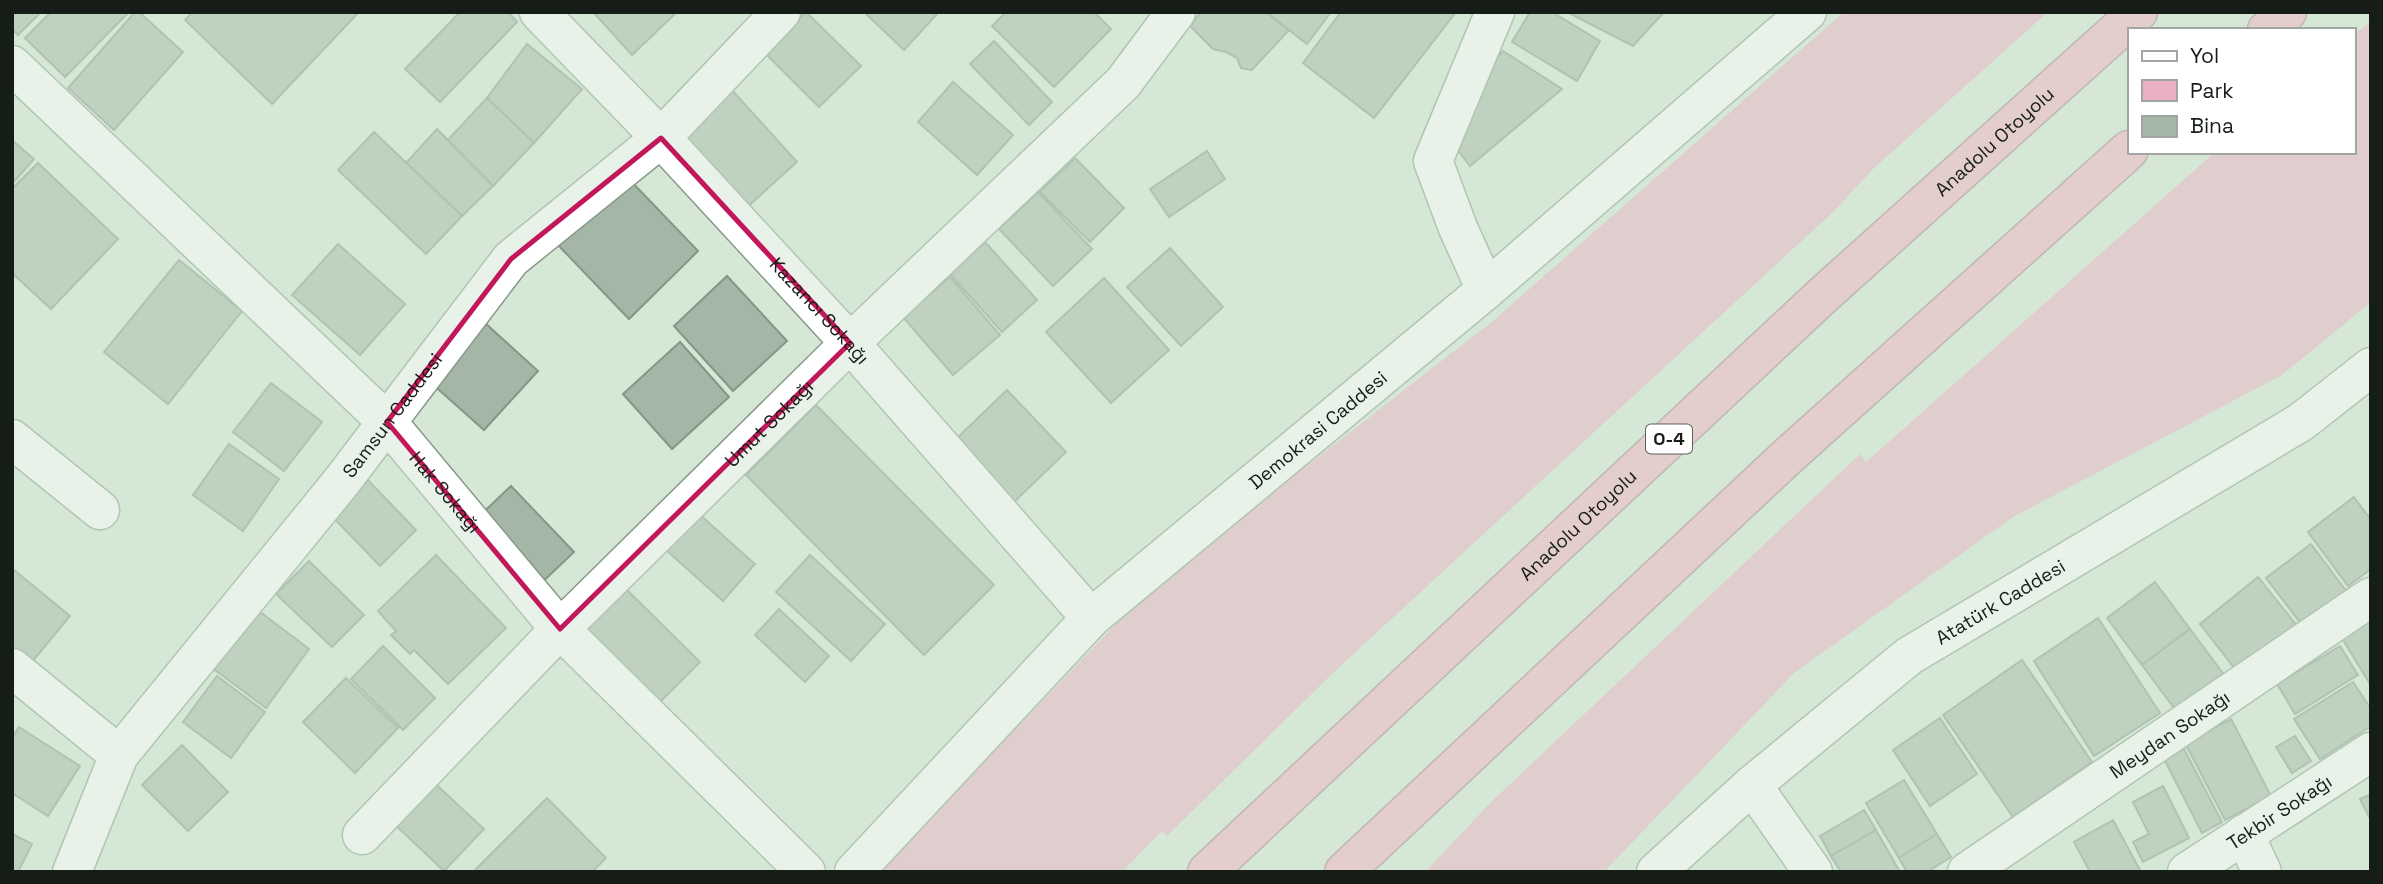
<svg xmlns="http://www.w3.org/2000/svg" width="2383" height="884" viewBox="0 0 2383 884" font-family="'Space Grotesk',sans-serif">
<rect width="100%" height="100%" fill="#d5e8d6"/>
<g fill="#eab0c3">
<polygon points="1844,12 2048,12 1874,168 1832,213 1335,671 1167,836 1162,831 1122,872 879,872 1150,588 1494,320"/>
<polygon points="2371,21 2371,302 2282,375 2013,517 1794,673 1604,872 1425,872 1491,802 1860,454 1866,462 2215,152 2353,152 2353,35"/>
</g>
<g fill="#a4b6a5" stroke="#849686" stroke-width="2">
<polygon points="12,12 41,12 18,35 12,29"/>
<polygon points="51,12 129,12 65,77 25,38"/>
<polygon points="135,12 139,12 183,52 114,130 68,88"/>
<polygon points="192,12 359,12 272,104 185,20"/>
<polygon points="460,12 508,12 517,22 440,102 405,69"/>
<polygon points="593,12 677,12 632,55"/>
<polygon points="806,12 861,66 819,107 765,53"/>
<polygon points="864,12 939,12 904,50"/>
<polygon points="1006,12 1094,12 1111,29 1054,87 992,26"/>
<polygon points="1201,12 1266,12 1289,30 1252,70 1241,68 1237,58 1226,52 1213,49 1190,26"/>
<polygon points="1266,12 1331,12 1307,44"/>
<polygon points="1341,12 1456,12 1374,118 1303,63"/>
<polygon points="1530,12 1552,12 1600,41 1577,81 1512,42"/>
<polygon points="1567,12 1664,12 1633,46"/>
<polygon points="994,41 1052,102 1029,125 970,64"/>
<polygon points="527,44 582,89 534,143 487,98"/>
<polygon points="1503,51 1562,89 1470,166 1447,136 1475,80"/>
<polygon points="953,82 1013,135 977,175 918,122"/>
<polygon points="730,88 797,162 744,210 676,137"/>
<polygon points="487,98 534,143 493,186 447,141"/>
<polygon points="437,129 493,186 462,216 406,163"/>
<polygon points="374,132 462,216 426,254 338,170"/>
<polygon points="12,140 34,159 12,184"/>
<polygon points="1207,151 1225,179 1169,217 1150,189"/>
<polygon points="1075,158 1124,208 1090,242 1040,192"/>
<polygon points="38,163 118,239 51,309 12,273 12,189"/>
<polygon points="627,177 698,251 629,319 557,244"/>
<polygon points="1038,192 1092,249 1053,286 999,229"/>
<polygon points="985,242 1037,300 1002,332 950,274"/>
<polygon points="338,244 405,304 360,355 292,295"/>
<polygon points="1170,248 1223,307 1181,346 1127,287"/>
<polygon points="179,260 242,311 168,404 104,352"/>
<polygon points="727,276 787,341 733,391 674,326"/>
<polygon points="950,277 1000,335 953,375 903,317"/>
<polygon points="1104,278 1169,350 1111,403 1046,332"/>
<polygon points="484,322 538,371 484,430 430,382"/>
<polygon points="680,342 729,397 672,449 623,394"/>
<polygon points="271,383 322,422 284,471 233,432"/>
<polygon points="1007,390 1066,452 1013,503 954,441"/>
<polygon points="816,405 994,585 924,655 746,475"/>
<polygon points="229,444 279,479 243,531 193,495"/>
<polygon points="363,475 416,530 380,566 326,510"/>
<polygon points="511,486 574,552 536,588 473,522"/>
<polygon points="2354,497 2371,520 2371,569 2348,586 2308,532"/>
<polygon points="699,514 755,564 723,601 666,550"/>
<polygon points="2311,544 2347,592 2302,625 2266,578"/>
<polygon points="436,555 506,628 448,684 414,650 410,654 391,635 396,631 378,611"/>
<polygon points="810,555 885,624 851,661 776,592"/>
<polygon points="309,561 364,615 332,647 276,594"/>
<polygon points="14,570 70,616 27,668 12,656 12,572"/>
<polygon points="2258,577 2298,627 2239,674 2200,624"/>
<polygon points="2155,582 2190,629 2142,665 2107,618"/>
<polygon points="620,583 700,662 654,708 575,629"/>
<polygon points="255,608 309,649 266,708 211,667"/>
<polygon points="779,609 829,656 805,682 755,635"/>
<polygon points="2371,616 2371,684 2370,684 2340,635"/>
<polygon points="2098,618 2160,713 2094,756 2034,661"/>
<polygon points="2190,629 2228,680 2180,716 2142,665"/>
<polygon points="383,646 435,698 403,730 351,679"/>
<polygon points="2340,646 2358,675 2295,714 2277,684"/>
<polygon points="2022,660 2092,762 2013,817 1943,715"/>
<polygon points="217,676 265,712 231,758 183,722"/>
<polygon points="346,678 398,728 355,773 303,722"/>
<polygon points="2353,682 2371,709 2371,726 2320,759 2294,719"/>
<polygon points="1940,718 1977,774 1930,806 1893,750"/>
<polygon points="2231,719 2271,796 2225,820 2185,743"/>
<polygon points="19,727 80,766 48,816 12,793 12,738"/>
<polygon points="2295,736 2311,761 2292,773 2276,747"/>
<polygon points="182,745 228,792 188,831 142,785"/>
<polygon points="2184,749 2222,822 2202,833 2164,759"/>
<polygon points="429,778 484,829 444,871 390,820"/>
<polygon points="1904,780 1937,834 1899,858 1866,803"/>
<polygon points="2163,786 2189,838 2143,862 2133,842 2149,834 2133,802"/>
<polygon points="2371,794 2371,821 2360,799"/>
<polygon points="547,798 606,858 592,872 473,872"/>
<polygon points="1864,810 1876,830 1831,856 1820,836"/>
<polygon points="2113,820 2141,872 2090,872 2074,842"/>
<polygon points="1876,830 1900,872 1841,872 1831,856"/>
<polygon points="12,834 32,844 18,872 12,872"/>
<polygon points="1937,834 1951,857 1927,872 1907,872 1899,858"/>
</g>
<g fill="none" stroke-linecap="round" stroke-linejoin="round">
<g stroke="#889a8a" stroke-width="41">
<g id="minor">
<path id="s1" d="M539,12L661,138L850,343L1091,618"/>
<path id="s2" d="M12,65L387,422L560,629L806,872"/>
<polyline points="1486,290 1458,228 1433,161 1495,12"/>
<polyline points="12,439 100,510"/>
<polyline points="12,668 119,755"/>
<polyline points="1752,785 1813,872"/>
<polyline points="2244,834 2262,872"/>
<path id="s3" d="M362,835L560,629L850,343L1123,83L1176,12"/>
<path id="s4" d="M72,872L119,755L342,481L511,259L661,138L781,12"/>
<path id="s5" d="M854,872L1091,618L1486,290L1807,12"/>
<path id="s6" d="M1656,872L1752,785L1909,656L2301,422L2371,367"/>
<path id="s7" d="M1967,872L2371,597"/>
<path id="s8" d="M2187,872L2371,752"/>
</g>
</g>
<g stroke="#a67b87" stroke-width="41">
<g id="highway">
<polyline points="2267,30 2287,12"/>
<path id="s9" d="M1207,872L1821,297L2138,12"/>
<polyline points="1344,872 1788,456 2129,150"/>
</g>
</g>
<use href="#minor" stroke="#fff" stroke-width="38"/>
<use href="#highway" stroke="#f3adc4" stroke-width="38"/>
</g>
<path d="M0 0H2383V884H0ZM661,138L850,343L560,629L387,422L511,259Z" fill="#d5e8d6" fill-opacity=".55" fill-rule="evenodd"/>
<path fill="none" stroke="#c2185b" stroke-width="5" stroke-linejoin="round" d="M661,138L850,343L560,629L387,422L511,259Z"/>
<g text-anchor="middle" stroke-width="5" stroke-linejoin="round" paint-order="stroke">
<rect fill="#fff" stroke="#5c615d" stroke-width="2" x="1646" y="424.5" width="46" height="29" rx="5"/>
<g font-size="18" font-weight="bold" fill="#161d17">
<text x="1669" y="445">O-4</text>
</g>
<g font-size="19" fill="#161d17" stroke="#fff">
<text dy="7" stroke="none"><textPath href="#s9" startOffset="1074">Anadolu Otoyolu</textPath></text>
<text dy="7" stroke="none"><textPath href="#s1" startOffset="410">Kazancı Sokağı</textPath></text>
<text dy="7" stroke="none"><textPath href="#s4" startOffset="562">Samsun Caddesi</textPath></text>
<text dy="7" stroke="none"><textPath href="#s3" startOffset="579">Umut Sokağı</textPath></text>
<text dy="7" stroke="none"><textPath href="#s5" startOffset="642">Demokrasi Caddesi</textPath></text>
<text dy="7" stroke="none"><textPath href="#s2" startOffset="609">Hak Sokağı</textPath></text>
<text dy="7" stroke="none"><textPath href="#s9" startOffset="508">Anadolu Otoyolu</textPath></text>
<text dy="7" stroke="none"><textPath href="#s6" startOffset="439">Atatürk Caddesi</textPath></text>
<text dy="7" stroke="none"><textPath href="#s7" startOffset="245">Meydan Sokağı</textPath></text>
<text dy="7" stroke="none"><textPath href="#s8" startOffset="110">Tekbir Sokağı</textPath></text>
</g>
</g>
<rect width="2383" height="884" fill="none" stroke="#161d17" stroke-width="28"/>
<rect x="2128" y="28" width="228" height="126" fill="#ffffff" stroke="#a2a5a2" stroke-width="2"/>
<rect x="2142" y="51" width="35" height="10" fill="#ffffff" stroke="#a2a5a2" stroke-width="2"/>
<text x="2190" y="63" font-size="21" fill="#161d17">Yol</text>
<rect x="2142" y="80" width="35" height="21" fill="#eab0c3" stroke="#a2a5a2" stroke-width="2"/>
<text x="2190" y="98" font-size="21" fill="#161d17">Park</text>
<rect x="2142" y="116" width="35" height="21" fill="#a4b6a5" stroke="#a2a5a2" stroke-width="2"/>
<text x="2190" y="133" font-size="21" fill="#161d17">Bina</text>
</svg>
